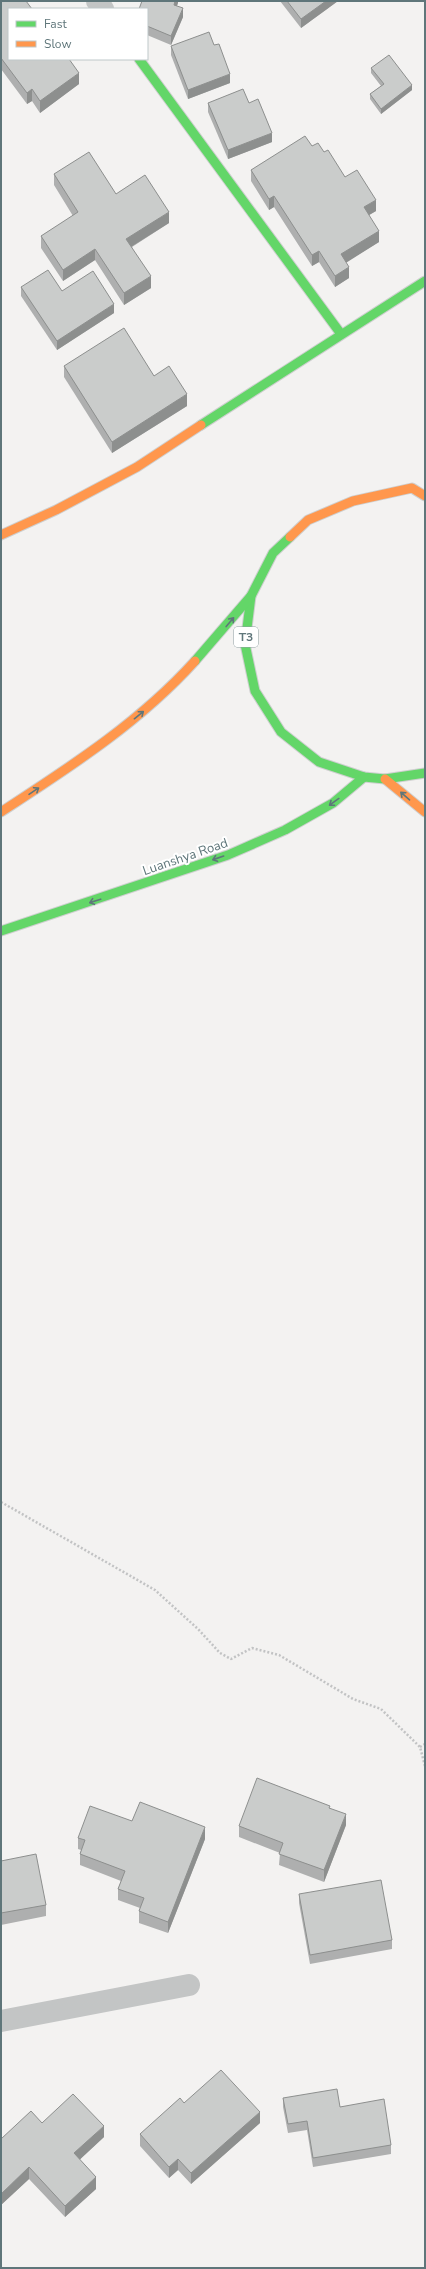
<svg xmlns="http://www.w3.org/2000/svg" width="426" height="2269" viewBox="0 0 426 2269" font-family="'Nunito Sans',sans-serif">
<rect width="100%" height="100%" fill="#f3f2f1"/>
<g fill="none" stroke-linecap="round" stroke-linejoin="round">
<g stroke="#cecfcf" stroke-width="11">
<g id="fast">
<polyline points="139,59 341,334"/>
<polyline points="201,425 425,281"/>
<polyline points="290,537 273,553 251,596 245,644 255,691 281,732 319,762 364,777 385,779 425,773"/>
<polyline points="195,661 251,596"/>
<polyline points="1,931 228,855 285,830 333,803 364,777"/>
</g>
</g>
<g stroke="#cecfcf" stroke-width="11">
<g id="slow">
<polyline points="1,535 56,510 137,467 201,425"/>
<polyline points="290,537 308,520 353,501 412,488 425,496"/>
<polyline points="385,779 425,812"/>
<path d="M1,812C70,767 139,723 195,661"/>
</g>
</g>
<g stroke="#c2c3c4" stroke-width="2.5" stroke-dasharray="2 2" stroke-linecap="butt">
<polyline points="1,1502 155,1590 198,1629 220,1653 231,1659 252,1648 279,1655 353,1699 381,1709 420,1747 425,1766"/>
<polyline points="420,1747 425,1744"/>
</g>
<g stroke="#c3c5c5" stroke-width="22">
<polyline points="97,1 103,9"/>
<polyline points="1,2021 189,1985"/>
</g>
<use href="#fast" stroke="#63d668" stroke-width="9"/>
<use href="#slow" stroke="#ff974d" stroke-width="9"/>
</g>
<g fill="#aeafaf">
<polygon points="1,1 79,84 40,113 32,101 27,104 1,69"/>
<polygon points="178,1 177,6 183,17 171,45 147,35 147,9"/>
<polygon points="280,1 338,1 301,28"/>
<polygon points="171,46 230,83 188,99 171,55"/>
<polygon points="371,68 412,90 381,114 370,99 370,94 381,86 371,73"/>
<polygon points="208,103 249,103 272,142 228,159 208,112"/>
<polygon points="312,146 324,152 345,177 376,211 369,215 379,242 346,262 349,278 335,287 319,262 312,266 274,207 269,210 251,181 251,170"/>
<polygon points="54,174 116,194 169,223 132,247 151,288 124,305 95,260 63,281 41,248 41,236 73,216 54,185"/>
<polygon points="21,287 62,291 114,313 57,350 21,296"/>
<polygon points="64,366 154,376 187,406 112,453 64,377"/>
<polygon points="330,1808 346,1825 324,1882 279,1865 280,1853 239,1837 239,1826"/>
<polygon points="132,1821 205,1839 168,1933 139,1923 139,1911 140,1908 118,1900 118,1889 121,1881 80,1865 80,1854 81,1850 78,1849 78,1838"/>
<polygon points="1,1861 46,1905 46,1916 1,1925"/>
<polygon points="299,1894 392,1940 392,1949 310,1964 299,1903"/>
<polygon points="283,2098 340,2107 391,2145 391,2154 313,2167 307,2130 288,2133 283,2107"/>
<polygon points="184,2103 260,2123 191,2184 178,2170 169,2178 140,2146 140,2134"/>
<polygon points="42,2123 104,2137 79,2160 96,2189 65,2217 29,2179 1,2205"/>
</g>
<g fill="#8d8f8e">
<polygon points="175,1 178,1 178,3 174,14 174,5"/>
<polygon points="326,1 338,1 301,28 301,19"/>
<polygon points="183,8 183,17 171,45 171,36"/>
<polygon points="79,73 79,84 40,113 40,101"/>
<polygon points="230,74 230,83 188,99 188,90"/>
<polygon points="412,85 412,90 381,114 381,109"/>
<polygon points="32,89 32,101 27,104 27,93"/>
<polygon points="272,133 272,142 228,159 228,150"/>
<polygon points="274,196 274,207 269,210 269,199"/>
<polygon points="376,200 376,211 364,218 364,207"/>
<polygon points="169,212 169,223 126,250 126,239"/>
<polygon points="379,231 379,242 341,266 341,254"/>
<polygon points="95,249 95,260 63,281 63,270"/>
<polygon points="319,251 319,262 312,266 312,255"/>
<polygon points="349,267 349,278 335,287 335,276"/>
<polygon points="151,276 151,288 124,305 124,293"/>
<polygon points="114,304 114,313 57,350 57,341"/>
<polygon points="187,394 187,406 112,453 112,442"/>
<polygon points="346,1814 346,1825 324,1882 324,1870"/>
<polygon points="205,1827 205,1839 168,1933 168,1922"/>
<polygon points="260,2112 260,2123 191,2184 191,2173"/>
<polygon points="104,2126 104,2137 74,2165 74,2153"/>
<polygon points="178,2159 178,2170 169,2178 169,2167"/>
<polygon points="29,2167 29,2179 1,2205 1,2194"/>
<polygon points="96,2177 96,2189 65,2217 65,2206"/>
</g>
<g fill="#cacccb" stroke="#8d8f8e">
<polygon points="1,1 26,1 32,9 9,9 9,59 69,59 79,73 40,101 32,89 27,93 1,58"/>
<polygon points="142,1 175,1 174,5 183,8 171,36 147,26 147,9 139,9"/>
<polygon points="287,1 326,1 301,19"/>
<polygon points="209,32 214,45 219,44 230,74 188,90 171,46"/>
<polygon points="389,55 412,85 381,109 370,94 384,84 371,68"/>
<polygon points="243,89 249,103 258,99 272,133 228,150 208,103"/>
<polygon points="305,136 312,146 318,143 324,152 328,150 345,177 357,170 376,200 364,207 379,231 341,254 349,267 335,276 319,251 312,255 274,196 269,199 251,170"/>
<polygon points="89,152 116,194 145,175 169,212 126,239 151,276 124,293 95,249 63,270 41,236 78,212 54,174"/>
<polygon points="48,270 62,291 93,271 114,304 57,341 21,287"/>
<polygon points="124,328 154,376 169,366 187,394 112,442 64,366"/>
<polygon points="257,1778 330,1806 329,1808 346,1814 324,1870 279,1854 283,1843 239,1826"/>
<polygon points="140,1802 205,1827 168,1922 139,1911 144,1898 118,1889 125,1871 80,1854 85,1840 78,1838 90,1806 132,1821"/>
<polygon points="36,1854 46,1905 1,1913 1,1861"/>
<polygon points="381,1880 392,1940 310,1955 299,1894"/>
<polygon points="221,2070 260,2112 191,2173 178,2159 169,2167 140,2134 180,2098 184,2103"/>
<polygon points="337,2089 340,2107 384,2099 391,2145 313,2158 307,2121 288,2124 283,2098"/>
<polygon points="73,2094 104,2126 74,2153 96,2177 65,2206 29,2167 1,2194 1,2139 31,2111 42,2123"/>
</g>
<defs><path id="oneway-shaft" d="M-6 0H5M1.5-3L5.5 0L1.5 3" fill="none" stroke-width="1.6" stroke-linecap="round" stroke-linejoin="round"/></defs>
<g stroke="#5f767a">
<use href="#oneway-shaft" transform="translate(230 622) rotate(-50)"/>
<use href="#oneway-shaft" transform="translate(139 715) rotate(-39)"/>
<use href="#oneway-shaft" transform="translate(34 791) rotate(-34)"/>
<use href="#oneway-shaft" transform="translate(405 796) rotate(-139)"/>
<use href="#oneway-shaft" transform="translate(334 802) rotate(144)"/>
<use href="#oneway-shaft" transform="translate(218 858) rotate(161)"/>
<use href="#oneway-shaft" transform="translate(95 901) rotate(162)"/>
</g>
<g text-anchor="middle" stroke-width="4" stroke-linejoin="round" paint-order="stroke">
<rect fill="#fff" stroke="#8f9fa2" stroke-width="1" x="234" y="627" width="24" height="20" rx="3"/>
<g font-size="12" font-weight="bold" fill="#5f767a">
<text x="246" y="641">T3</text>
</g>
<g font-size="13" fill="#5f767a" stroke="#fff">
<text transform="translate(185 856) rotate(-19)" y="5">Luanshya Road</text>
</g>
</g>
<rect width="426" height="2269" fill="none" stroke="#5f767a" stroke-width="4"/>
<rect x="8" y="8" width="140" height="52" fill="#ffffff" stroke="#bfc8ca"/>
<rect x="16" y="21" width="20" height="6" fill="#63d668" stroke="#bfc8ca"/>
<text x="44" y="28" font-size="12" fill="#5f767a">Fast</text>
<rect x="16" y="41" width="20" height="6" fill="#ff974d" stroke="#bfc8ca"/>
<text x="44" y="48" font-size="12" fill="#5f767a">Slow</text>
</svg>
